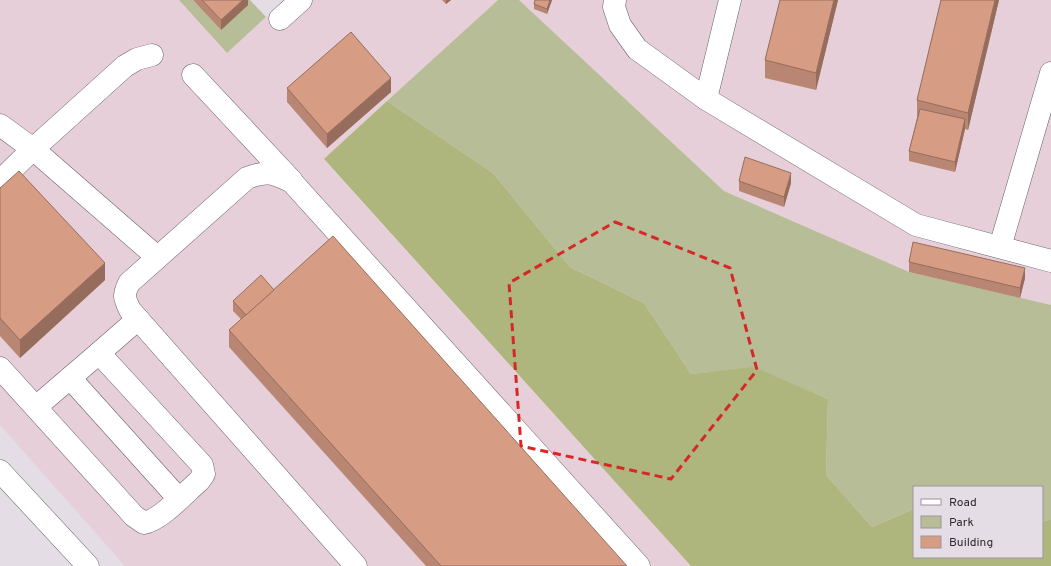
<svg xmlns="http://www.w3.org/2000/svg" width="1051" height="566" viewBox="0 0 1051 566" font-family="Overpass,sans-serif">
<rect width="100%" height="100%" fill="#e4dde5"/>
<g fill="#e6cfd9">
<polygon points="0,0 179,0 227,53 285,0 498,0 387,101 324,160 691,566 125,566 0,425"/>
<polygon points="519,0 1051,0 1051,305 909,272 724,191"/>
</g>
<g fill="#b7be97">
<polygon points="179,0 193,0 221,30 243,0 250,0 266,17 227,53"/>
<polygon points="498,0 519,0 724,191 909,272 1051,305 1051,519 1042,522 1042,487 914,487 914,509 872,527 826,475 828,399 754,368 691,374 644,303 570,267 493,173 387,101"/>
</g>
<polygon fill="#aeb67d" points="387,101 493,173 570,267 644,303 691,374 754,367 828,399 826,475 872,527 914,509 914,557 1042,557 1042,522 1051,519 1051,566 691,566 324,159"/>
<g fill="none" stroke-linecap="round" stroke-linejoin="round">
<g stroke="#686269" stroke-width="23">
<g id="minor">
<polyline points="615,0 614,7 620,25 637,49 706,99"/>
<polyline points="730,0 706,99 916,225 1051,261"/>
<polyline points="280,19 301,0"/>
<polyline points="152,55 137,59 125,66 33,149 157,257"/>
<polyline points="193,75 292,181"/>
<polyline points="0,125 33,149 0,181"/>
<polyline points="1000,247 1051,73"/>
<path d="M0,368L134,516L144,523C161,520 185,493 199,481L204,474L202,465L99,353L138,319"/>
<polyline points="70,378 179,499"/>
<polyline points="36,407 99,353"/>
<polyline points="0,471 88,566"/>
<path d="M356,566L130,310C124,297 123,296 129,283L247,178C267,170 274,173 292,182L639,566"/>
</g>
</g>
<use href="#minor" stroke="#fff" stroke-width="22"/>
</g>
<g fill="#b88672">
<polygon points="193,0 248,0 248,5 221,30"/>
<polygon points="442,0 451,0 446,4"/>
<polygon points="535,0 552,0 547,14 534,9 534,4"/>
<polygon points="780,0 838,0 816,90 765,78 765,60"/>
<polygon points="941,0 999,0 968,130 965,129 955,172 909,161 909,151 917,118 917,100"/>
<polygon points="287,88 391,92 327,148 287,102"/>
<polygon points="739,181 791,183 784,207 739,191"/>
<polygon points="0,188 105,280 20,358 0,336"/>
<polygon points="909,262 1025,278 1020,298 909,272"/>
<polygon points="274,290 627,566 426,566 229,347 229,330 241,319 233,311 233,301"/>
</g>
<g fill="#966d5c">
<polygon points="243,0 248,0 248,5 221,30 221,20"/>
<polygon points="446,0 451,0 446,4"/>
<polygon points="550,0 552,0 547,14 547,9"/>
<polygon points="834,0 838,0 816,90 816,73"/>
<polygon points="995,0 999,0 968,130 968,113"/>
<polygon points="391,78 391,92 327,148 327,134"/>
<polygon points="965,119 965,129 955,172 955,162"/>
<polygon points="791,173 791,183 784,207 784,197"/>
<polygon points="105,263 105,280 20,358 20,340"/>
<polygon points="1025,268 1025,278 1020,298 1020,288"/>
</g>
<g fill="#d69c84" stroke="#966d5c">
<polygon points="202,0 243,0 221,20"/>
<polygon points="535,0 550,0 547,9 534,4"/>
<polygon points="780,0 834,0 816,73 765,60"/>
<polygon points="941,0 995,0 968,113 917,100"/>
<polygon points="351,32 391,78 327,134 287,88"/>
<polygon points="920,109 965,119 955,162 909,151"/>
<polygon points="745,157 791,173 784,197 739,181"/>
<polygon points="19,171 105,263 20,340 0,318 0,188"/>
<polygon points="333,236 627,566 441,566 229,330"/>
<polygon points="913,242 1025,268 1020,288 909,262"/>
<polygon points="261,275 274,290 246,315 233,301"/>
</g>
<path fill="none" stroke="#d62828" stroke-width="3" stroke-dasharray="8 5" stroke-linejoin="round" d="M615,222L730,268L757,370L671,479L521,446L509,283Z"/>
<rect x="913" y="486" width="130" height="72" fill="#e4dde5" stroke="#9b959b"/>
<rect x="921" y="499" width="20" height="6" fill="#ffffff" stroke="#9b959b"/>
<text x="949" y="506" font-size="12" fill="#2d2a2d">Road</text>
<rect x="921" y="516" width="20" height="12" fill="#b7be97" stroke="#9b959b"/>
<text x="949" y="526" font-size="12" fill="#2d2a2d">Park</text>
<rect x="921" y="536" width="20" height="12" fill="#d69c84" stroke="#9b959b"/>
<text x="949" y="546" font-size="12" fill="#2d2a2d">Building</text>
</svg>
